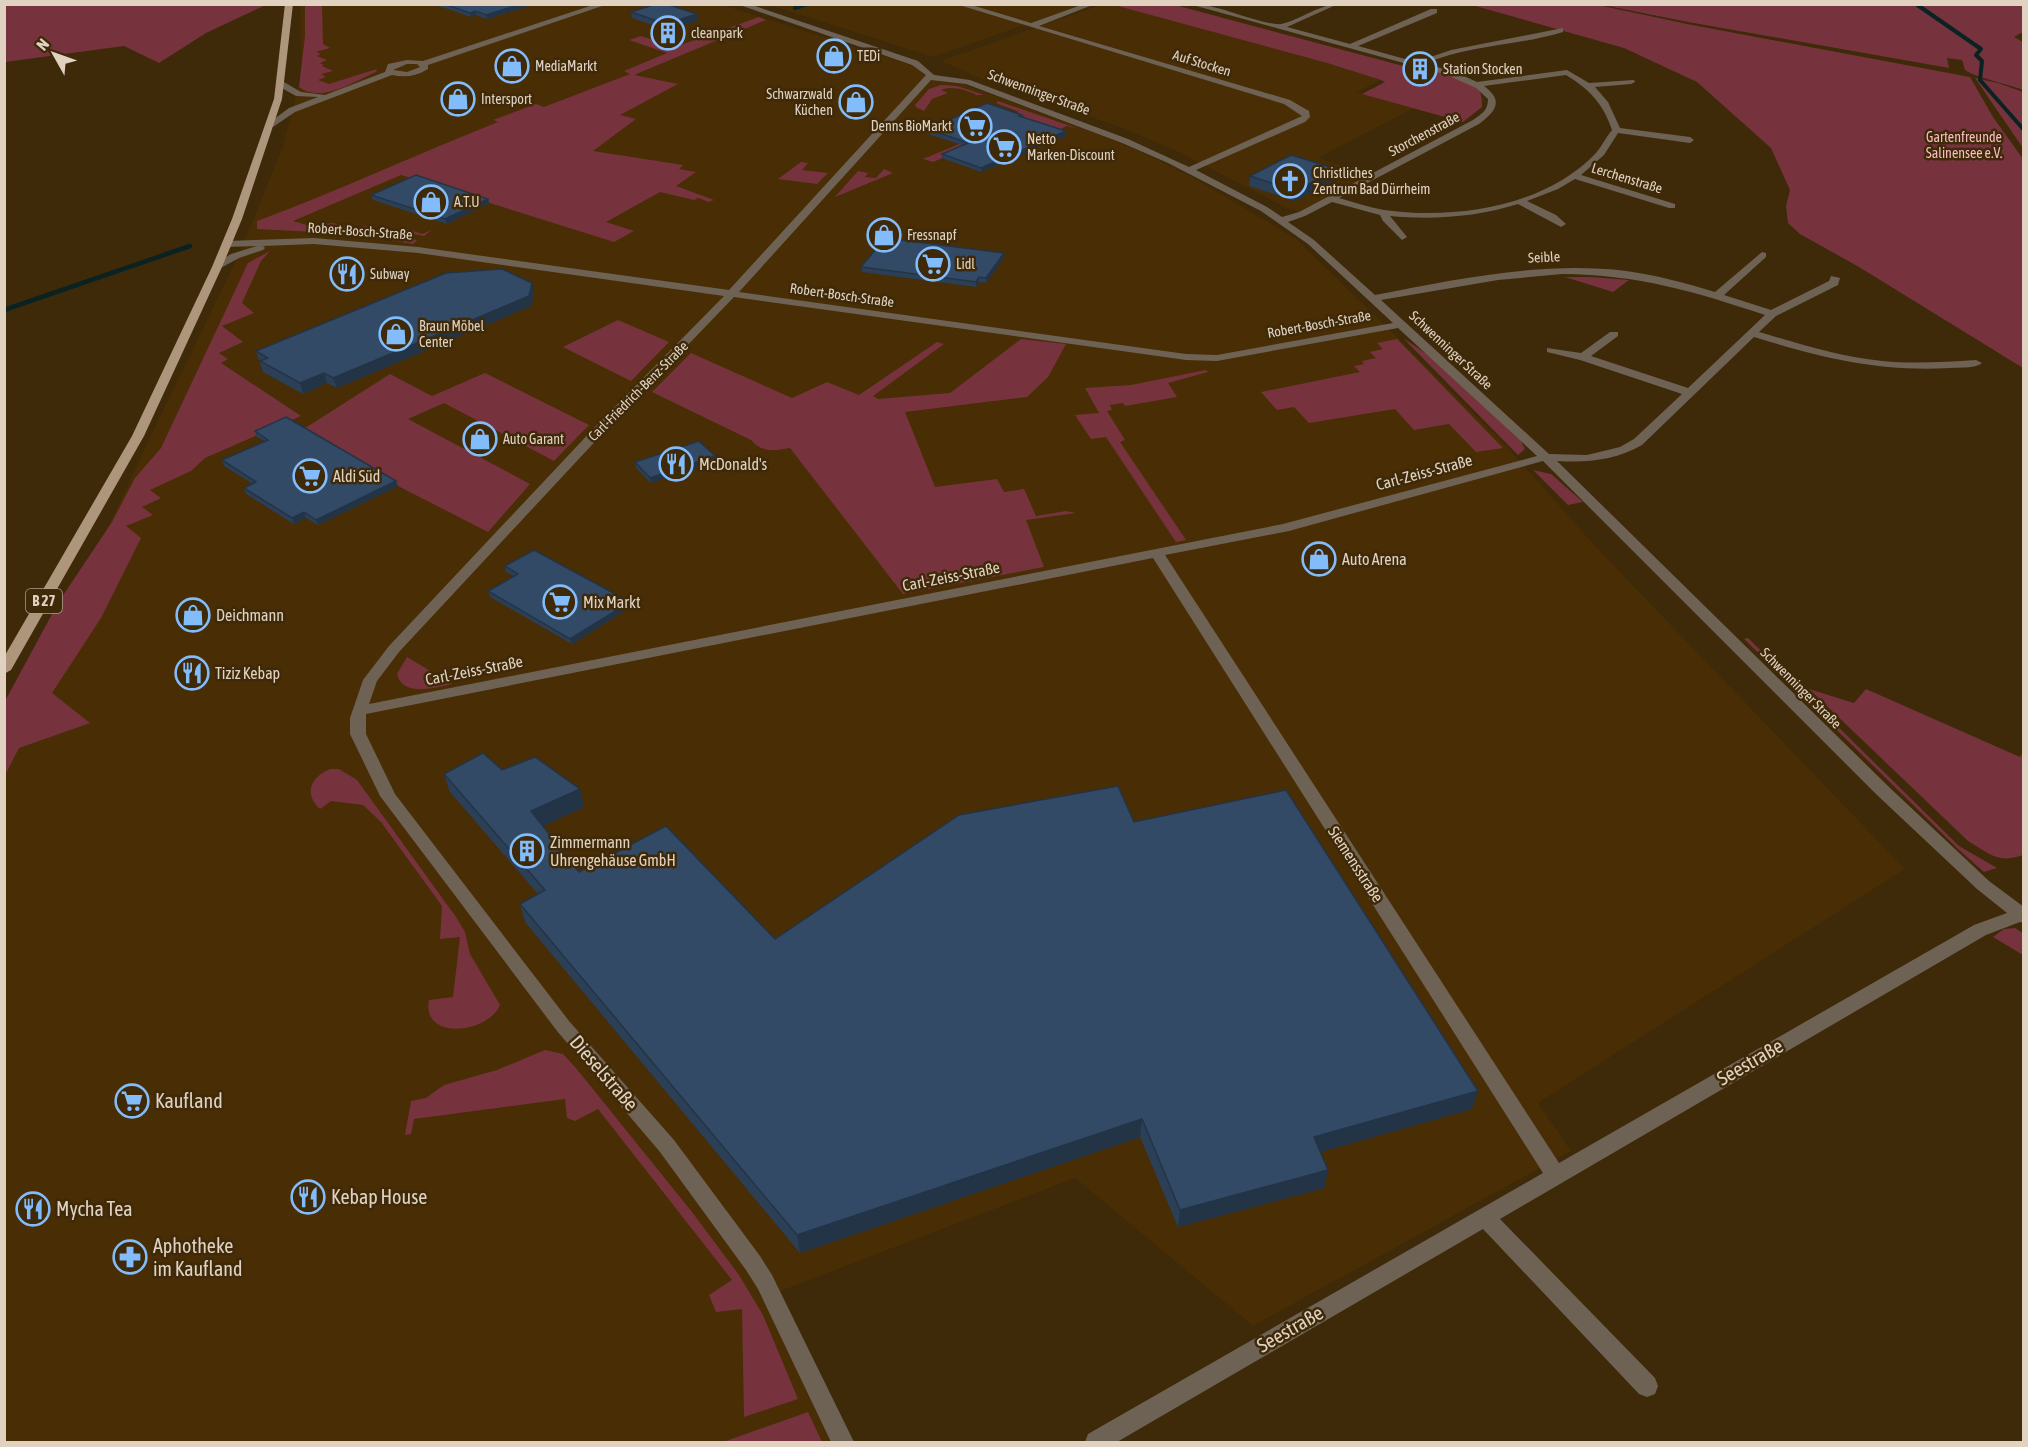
<svg xmlns="http://www.w3.org/2000/svg" width="2028" height="1447" viewBox="0 0 2028 1447" font-family="'Asap Condensed',sans-serif">
<rect width="100%" height="100%" fill="#3e2909"/>
<g fill="#482d05">
<polygon points="300,5 723,5 902,62 1098,134 1139,151 1194,178 1295,238 1394,334 1508,448 1599,550 1905,869 1538,1103 1571,1151 1253,1326 1075,1178 778,1292 844,1442 5,1442 5,748 152,433 240,252 283,146 302,71"/>
<polygon points="770,5 1081,5 933,57"/>
<polygon points="1100,5 1114,5 1327,63 1381,80 1357,92 1414,108 1318,158 1370,175 1299,212 1286,208 1181,153 1123,128 994,84 941,61"/>
</g>
<g fill="#76333e">
<polygon points="268,4 206,33 159,63 124,46 5,62 5,5"/>
<path d="M305,5H322L323,44L330,48L316,52L321,54L317,56L327,60L320,63L324,65L322,66L333,71L321,74L326,77L318,80L329,84L377,69L376,72C355,81 321,104 299,87L305,36Z"/>
<path d="M1114,5H1175L1422,71L1426,69C1440,73 1473,78 1480,92C1482,96 1482,103 1482,107L1463,122L1362,94L1385,82L1381,80L1327,63Z"/>
<polygon points="1472,5 1598,5 1687,24 1970,77 1993,117 2023,159 2023,368 1859,267 1800,234 1788,223 1786,206 1790,190 1771,148 1697,82 1624,48"/>
<path d="M1603,5H2023V32L2014,37L2023,42V90C2008,84 1977,78 1965,70L1962,60L1947,58L1949,68L1688,22Z"/>
<path d="M759,17L766,20L634,75L678,84L620,115L636,119L593,151L683,165L679,169L696,172L676,186L714,200L709,202L698,198L694,200L660,192L606,222L634,231L614,242L401,175L293,221L310,226L333,223L351,228L368,226L393,235L407,229L422,234L432,230L424,236L414,234L408,238L417,240L413,244L355,234L257,229V221C338,191 417,154 498,122L493,120L536,104L544,107L630,74L624,71L667,53L629,40L641,36L675,47Z"/>
<polygon points="1975,78 1998,83 2023,92 2023,148"/>
<path d="M941,85L957,86L984,95H974L976,94C965,90 952,85 941,90L948,93L932,99L924,111L916,107L915,105L929,89Z"/>
<polygon points="998,101 1079,129 1067,126 1054,132 1027,123 933,162 923,159 1025,117 1017,113 1019,112 996,103"/>
<polygon points="801,162 808,163 802,170 828,173 817,184 778,179"/>
<polygon points="884,169 893,173 835,197 858,171 868,173 865,177 876,178"/>
<polygon points="270,251 261,261 242,303 254,313 222,326 243,342 219,353 228,359 221,363 301,416 205,458 191,471 150,490 161,498 142,507 153,515 126,526 141,538 101,618 52,693 90,723 19,748 5,775 5,701 58,603 112,522 135,478 161,448 248,263"/>
<polygon points="1565,277 1591,277 1629,280 1613,292"/>
<polygon points="618,320 669,342 631,381 563,347"/>
<polygon points="1403,338 1434,359 1521,441 1525,449 1518,455"/>
<path d="M1021,339L1066,344L1048,377L1027,397L905,412L935,487L997,479L1004,492L1024,489L1036,516L1066,511L1076,513L1026,520L1044,567L903,594L790,448C774,451 762,453 751,440L652,392L691,353L792,398L827,382L859,395L937,342L944,344L873,396L878,399L950,393Z"/>
<polygon points="1397,339 1503,448 1476,452 1449,424 1414,430 1395,409 1309,423 1294,407 1277,410 1261,392 1360,372 1354,366 1364,364 1362,361 1376,358 1370,352 1383,349 1377,343"/>
<polygon points="1206,370 1208,372 1168,383 1177,397 1125,406 1123,403 1110,405 1112,410 1107,411 1125,440 1120,442 1186,540 1176,542 1106,437 1091,439 1075,415 1099,413 1085,388 1131,385"/>
<polygon points="485,373 589,425 554,461 444,403 408,419 530,484 488,532 398,486 302,430 390,374 432,396"/>
<polygon points="1533,470 1551,474 1583,502 1568,505"/>
<polygon points="1748,638 1959,846 1997,868 1984,872 1958,849 1744,639"/>
<path d="M407,657L452,684C435,688 402,697 397,674Z"/>
<path d="M1809,689L1854,703L1866,689L2020,757L2023,752V855C1998,864 1990,854 1968,841Z"/>
<path d="M330,769H339L357,780L456,917L465,932L470,954L500,1005C488,1034 421,1041 429,1000L453,997L460,937L440,939L442,906L381,822L363,805L331,801L320,809C303,793 311,777 330,769Z"/>
<polygon points="2015,928 2023,933 2023,955 1993,937 2004,929"/>
<polygon points="545,1050 563,1054 576,1068 692,1212 739,1275 763,1315 798,1399 744,1417 742,1309 716,1312 709,1295 732,1280 598,1109 575,1121 567,1118 565,1099 414,1119 411,1134 405,1135 411,1101 426,1098 444,1085 497,1070"/>
<polygon points="808,1412 822,1442 723,1442"/>
</g>
<g fill="none" stroke-linecap="round" stroke-linejoin="round">
<g stroke="#0a2322" stroke-width="4">
<polyline points="1916,4 1981,49 1976,55 1982,61 1980,80 2024,130"/>
<polyline points="795,8 807,4"/>
</g>
<polyline stroke="#0a2322" stroke-width="4.5" points="4,310 190,246"/>
<g fill="#6e6255" fill-rule="evenodd">
<path d="M596,4H608L428,65V69C417,76 405,78 392,75L295,112L273,127L266,125L289,108L318,97L296,96L278,86V82H284L301,92L325,95L385,72L388,64L407,60L423,61ZM407,64H417L420,67L407,72L393,70Z"/>
<path d="M737,4H749L918,61L934,75L970,80L1128,139L1189,167L1302,116L1284,104L956,4H968L1031,23L1084,4H1095L1039,26L1290,100L1309,111L1310,117L1305,122L1196,170L1267,207L1282,217L1299,212L1473,120C1482,114 1488,110 1488,99L1476,88L1447,75L1189,4C1219,4 1246,20 1276,24C1291,26 1318,4 1338,4L1287,27L1350,44L1431,9H1437V13L1358,46L1416,62L1451,50L1563,28V32C1517,46 1468,45 1424,64L1453,71L1477,82L1567,70L1589,83L1634,80L1635,82L1631,84L1595,87L1608,102L1620,128L1690,137L1694,140L1690,143L1618,133L1604,155L1581,175L1675,204V208H1669L1575,179L1558,189L1527,201L1556,215L1566,224L1561,227L1518,204C1476,217 1434,220 1390,216L1407,237L1402,240L1383,221L1380,215L1332,202L1305,216L1288,222L1314,240L1375,295C1457,279 1542,261 1626,271C1656,275 1686,283 1715,292L1762,252L1766,253V257L1724,295L1771,310L1829,281L1831,276L1840,278L1838,285L1776,316L1759,332C1800,344 1840,357 1882,361C1913,364 1945,362 1976,360L1982,363C1974,369 1960,367 1950,368C1879,372 1822,358 1754,337L1642,445C1616,460 1587,463 1557,461L1889,787L1989,881L2024,907V923L2020,922L1986,935L1500,1219L1655,1378L1658,1386L1655,1394L1647,1397L1639,1394L1483,1229L1117,1442H1085L1088,1434L1543,1173L1153,558L366,714V734L395,794L569,1021L674,1140L760,1256L772,1275L854,1442H831L758,1289L746,1270L660,1152L557,1031L380,796L350,734V718L363,680L389,646L595,427L724,296L418,253L314,244L263,246L265,248L263,250L239,258L217,270L212,267L213,265L231,254L257,246L226,247L221,244L226,241L314,238L418,247L729,290L926,75L912,65ZM1566,75C1589,89 1603,103 1612,130C1606,137 1602,146 1596,153C1545,207 1454,220 1384,210C1368,207 1354,202 1339,198L1479,124C1496,111 1504,101 1484,86ZM931,80L966,84L1122,143L1168,163L1261,211L1308,244L1393,323L1217,355L1186,354L739,292ZM1562,274C1639,275 1693,291 1765,315L1688,388L1591,356L1618,336V332H1610L1581,353L1547,348V352L1580,360L1682,394L1634,439L1620,447L1587,455L1549,454L1381,300L1498,280ZM734,297L1186,360L1217,361L1398,328L1537,456L1283,524L369,704L377,681L399,652L603,433ZM1543,461L1877,795L1977,889L2007,913L1974,925L1559,1163L1165,555L1289,531Z"/>
</g>
<polygon fill="#ad967b" fill-rule="evenodd" points="285,4 293,4 282,99 242,219 222,267 144,436 11,670 4,674 4,657 132,436 212,267 232,219 274,99"/>
</g>
<g fill="#2b4057">
<polygon points="433,4 535,4 487,19 476,15 471,17"/>
<polygon points="631,12 697,14 697,21 667,30 632,18"/>
<polygon points="1022,115 1022,117 1066,136 981,172 942,158 942,154 962,145 928,134 928,129"/>
<polygon points="1250,176 1336,179 1295,201 1249,186"/>
<polygon points="371,195 488,199 489,203 447,224 373,200"/>
<polygon points="1004,258 986,283 979,282 976,287 862,272 861,267"/>
<polygon points="534,293 531,306 337,388 327,383 303,394 263,372 256,351"/>
<polygon points="255,431 398,486 318,525 306,518 294,524 246,494 244,488 253,484 224,466 222,460 264,441 256,436"/>
<polygon points="716,461 651,483 636,468 635,462"/>
<polygon points="505,566 630,602 631,607 572,644 490,597 488,591 514,576 506,572"/>
<polygon points="502,770 584,807 543,826 579,872 775,939 1134,822 1472,1109 1320,1152 1328,1170 1324,1188 1178,1227 1140,1137 800,1253 525,922 520,904 538,894 450,792 444,774"/>
</g>
<g fill="#233447">
<polygon points="521,4 535,4 487,19 486,15"/>
<polygon points="476,11 476,15 471,17 470,13"/>
<polygon points="697,14 697,21 667,30 666,24"/>
<polygon points="1066,131 1066,136 981,172 981,168"/>
<polygon points="1337,169 1336,179 1295,201 1296,191"/>
<polygon points="488,199 489,203 447,224 445,219"/>
<polygon points="1004,253 1004,258 986,283 986,278"/>
<polygon points="979,277 979,282 976,287 976,282"/>
<polygon points="532,283 534,293 531,306 337,388 333,378"/>
<polygon points="324,373 327,383 303,394 300,383"/>
<polygon points="715,456 716,461 651,483 650,478"/>
<polygon points="396,481 398,486 318,525 316,520"/>
<polygon points="304,512 306,518 294,524 292,518"/>
<polygon points="630,602 631,607 572,644 570,639"/>
<polygon points="580,789 584,807 536,829 531,811"/>
<polygon points="1478,1091 1472,1109 1310,1155 1314,1137"/>
<polygon points="1142,1119 1140,1137 800,1253 797,1235"/>
<polygon points="1328,1170 1324,1188 1178,1227 1180,1210"/>
</g>
<g fill="#324a65" stroke="#233447" stroke-width="1.5">
<polygon points="444,4 521,4 486,15 476,11 470,13"/>
<polygon points="656,4 666,4 697,14 666,24 631,12"/>
<polygon points="987,103 1022,115 1019,116 1066,131 981,168 942,154 968,143 928,129"/>
<polygon points="1291,155 1337,169 1296,191 1250,176"/>
<polygon points="416,175 488,199 445,219 371,195"/>
<polygon points="885,238 1004,253 986,278 979,277 976,282 861,267"/>
<polygon points="502,269 532,283 529,296 333,378 324,373 300,383 260,361 268,358 256,351 446,273"/>
<polygon points="286,417 396,481 316,520 304,512 292,518 244,488 256,482 222,460 268,440 255,431"/>
<polygon points="699,441 715,456 650,478 635,462"/>
<polygon points="534,550 630,602 570,639 488,591 518,574 505,566"/>
<polygon points="483,753 502,770 535,757 580,789 531,811 579,872 666,826 775,939 959,815 1118,786 1134,822 1286,790 1478,1091 1314,1137 1328,1170 1180,1210 1142,1119 797,1235 520,904 545,890 444,774"/>
</g>
<defs>
<g id="building-ring" transform="scale(1.725)"><circle r="9.5" fill="#3e2909" stroke="#83bcfb" stroke-width="1.5"/><path d="M-4-6H4V6H1V3H-1V6H-4ZM-2.5-4.3h1.7v1.8h-1.7ZM.8-4.3h1.7v1.8H.8ZM-2.5-1h1.7V.8h-1.7ZM.8-1h1.7V.8H.8Z" fill="#83bcfb"/></g>
<g id="shop-ring" transform="scale(1.725)"><circle r="9.5" fill="#3e2909" stroke="#83bcfb" stroke-width="1.5"/><path d="M-5-2.5h2.3a2.7 3.5 0 0 1 5.4 0H5L5.5 6h-11ZM-1.5-2.5h3a1.5 2.3 0 0 0-3 0Z" fill="#83bcfb"/></g>
<g id="supermarket-ring" transform="scale(1.725)"><circle r="9.5" fill="#3e2909" stroke="#83bcfb" stroke-width="1.5"/><path d="M-6-5.5h2.5l.6 2H6L4.5 2H-2.5L-4.4-4H-6ZM-1.5 3.2a1.3 1.3 0 1 0 .1 0ZM3 3.2a1.3 1.3 0 1 0 .1 0Z" fill="#83bcfb"/></g>
<g id="church-ring" transform="scale(1.725)"><circle r="9.5" fill="#3e2909" stroke="#83bcfb" stroke-width="1.5"/><path d="M-1.2-6h2.4v3.5h3.3v2.4h-3.3V6h-2.4V-.1h-3.3v-2.4h3.3Z" fill="#83bcfb"/></g>
<g id="restaurant-ring" transform="scale(1.725)"><circle r="9.5" fill="#3e2909" stroke="#83bcfb" stroke-width="1.5"/><path d="M-5-6h1v4h1v-4h1v4h1v-4h1v5L-1.5 .5V6h-2V.5L-5-1ZM5-6V6H3V1.5H1.5Q1.5-4 5-6Z" fill="#83bcfb"/></g>
<g id="pharmacy-ring" transform="scale(1.725)"><circle r="9.5" fill="#3e2909" stroke="#83bcfb" stroke-width="1.5"/><path d="M-2-6h4v4h4v4h-4v4h-4v-4h-4v-4h4Z" fill="#83bcfb"/></g>
</defs>
<g fill-rule="evenodd">
<use href="#building-ring" x="668" y="33"/>
<use href="#shop-ring" x="834" y="56"/>
<use href="#shop-ring" x="512" y="66"/>
<use href="#building-ring" x="1420" y="69"/>
<use href="#shop-ring" x="458" y="99"/>
<use href="#shop-ring" x="856" y="102"/>
<use href="#supermarket-ring" x="975" y="126"/>
<use href="#supermarket-ring" x="1004" y="147"/>
<use href="#church-ring" x="1290" y="181"/>
<use href="#shop-ring" x="431" y="202"/>
<use href="#shop-ring" x="884" y="235"/>
<use href="#supermarket-ring" x="933" y="264"/>
<use href="#restaurant-ring" x="347" y="274"/>
<use href="#shop-ring" x="396" y="334"/>
<use href="#shop-ring" x="480" y="439"/>
<use href="#restaurant-ring" x="676" y="464"/>
<use href="#supermarket-ring" x="310" y="476"/>
<use href="#shop-ring" x="1319" y="559"/>
<use href="#supermarket-ring" x="560" y="602"/>
<use href="#shop-ring" x="193" y="615"/>
<use href="#restaurant-ring" x="192" y="673"/>
<use href="#building-ring" x="527" y="851"/>
<use href="#supermarket-ring" x="132" y="1101"/>
<use href="#restaurant-ring" x="308" y="1197"/>
<use href="#restaurant-ring" x="33" y="1209"/>
<use href="#pharmacy-ring" x="130" y="1257"/>
</g>
<g text-anchor="middle" stroke-width="5" stroke-linejoin="round" paint-order="stroke">
<g font-size="14" fill="#e0d1c1" stroke="#3e2909" text-anchor="start">
<text x="691" y="38">cleanpark</text>
<text x="857" y="61">TEDi</text>
<text x="535" y="71">MediaMarkt</text>
<text x="1443" y="74">Station Stocken</text>
<text x="833" y="99" text-anchor="end">Schwarzwald<tspan x="833" dy="16">Küchen</tspan></text>
<text x="481" y="104">Intersport</text>
<text x="952" y="131" text-anchor="end">Denns BioMarkt</text>
<text x="1027" y="144">Netto<tspan x="1027" dy="16">Marken-Discount</tspan></text>
<text x="1313" y="178">Christliches<tspan x="1313" dy="16">Zentrum Bad Dürrheim</tspan></text>
<text x="454" y="207">A.T.U</text>
<text x="907" y="240">Fressnapf</text>
<text x="956" y="269">Lidl</text>
<text x="370" y="279">Subway</text>
<text x="419" y="331">Braun Möbel<tspan x="419" dy="16">Center</tspan></text>
<text x="503" y="444">Auto Garant</text>
</g>
<g font-size="14" fill="#e0d1c1" stroke="#3e2909">
<text transform="translate(1202 63) rotate(17)" y="5">Auf Stocken</text>
<text transform="translate(1039 92) rotate(20)" y="5">Schwenninger Straße</text>
<text transform="translate(1424 134) rotate(-28)" y="5">Storchenstraße</text>
<text transform="translate(1627 178) rotate(17)" y="5">Lerchenstraße</text>
<text transform="translate(360 231) rotate(4)" y="5">Robert-Bosch-Straße</text>
<text transform="translate(1544 257) rotate(-3)" y="5">Seible</text>
<text transform="translate(842 295) rotate(8)" y="5">Robert-Bosch-Straße</text>
<text transform="translate(1319 324) rotate(-10)" y="5">Robert-Bosch-Straße</text>
<text transform="translate(1451 350) rotate(43)" y="5">Schwenninger Straße</text>
<text transform="translate(638 391) rotate(-45)" y="5">Carl-Friedrich-Benz-Straße</text>
<text transform="translate(1801 688) rotate(45)" y="5">Schwenninger Straße</text>
</g>
<g font-size="14" fill="#fabbc2" stroke="#3e2909">
<text x="1964" y="142">Gartenfreunde<tspan x="1964" dy="16">Salinensee e.V.</tspan></text>
</g>
<rect fill="#3e2909" stroke="#af9f8a" stroke-width="1.5" x="26" y="589" width="36" height="24" rx="4.5"/>
<g font-size="15" font-weight="bold" fill="#e0d1c1">
<text x="44" y="606">B 27</text>
</g>
<g font-size="16" fill="#e0d1c1" stroke="#3e2909" text-anchor="start">
<text x="699" y="470">McDonald's</text>
<text x="333" y="482">Aldi Süd</text>
<text x="1342" y="565">Auto Arena</text>
<text x="583" y="608">Mix Markt</text>
<text x="216" y="621">Deichmann</text>
<text x="215" y="679">Tiziz Kebap</text>
<text x="550" y="848">Zimmermann<tspan x="550" dy="18">Uhrengehäuse GmbH</tspan></text>
</g>
<g font-size="16" fill="#e0d1c1" stroke="#3e2909">
<text transform="translate(1424 472) rotate(-15)" y="6">Carl-Zeiss-Straße</text>
<text transform="translate(951 576) rotate(-11)" y="6">Carl-Zeiss-Straße</text>
<text transform="translate(474 670) rotate(-11)" y="6">Carl-Zeiss-Straße</text>
<text transform="translate(1356 864) rotate(57)" y="6">Siemensstraße</text>
</g>
<g font-size="20" fill="#e0d1c1" stroke="#3e2909">
<text transform="translate(1750 1062) rotate(-30)" y="7">Seestraße</text>
<text transform="translate(604 1073) rotate(49)" y="7">Dieselstraße</text>
<text transform="translate(1290 1329) rotate(-30)" y="7">Seestraße</text>
</g>
<g font-size="20" fill="#e0d1c1" stroke="#3e2909" text-anchor="start">
<text x="155" y="1108">Kaufland</text>
<text x="331" y="1204">Kebap House</text>
<text x="56" y="1216">Mycha Tea</text>
<text x="153" y="1253">Aphotheke<tspan x="153" dy="23">im Kaufland</tspan></text>
</g>
</g>
<rect width="2028" height="1447" fill="none" stroke="#e0d1c1" stroke-width="12"/>
<g transform="translate(54 54) rotate(310)" stroke="#3e2909" stroke-width="4.5" paint-order="stroke">
<path d="M0-4.5L10 22L0 15L-10 22Z" fill="#e0d1c1"/>
<text y="-9" font-size="16" font-weight="bold" text-anchor="middle" fill="#e0d1c1">N</text>
</g>
</svg>
